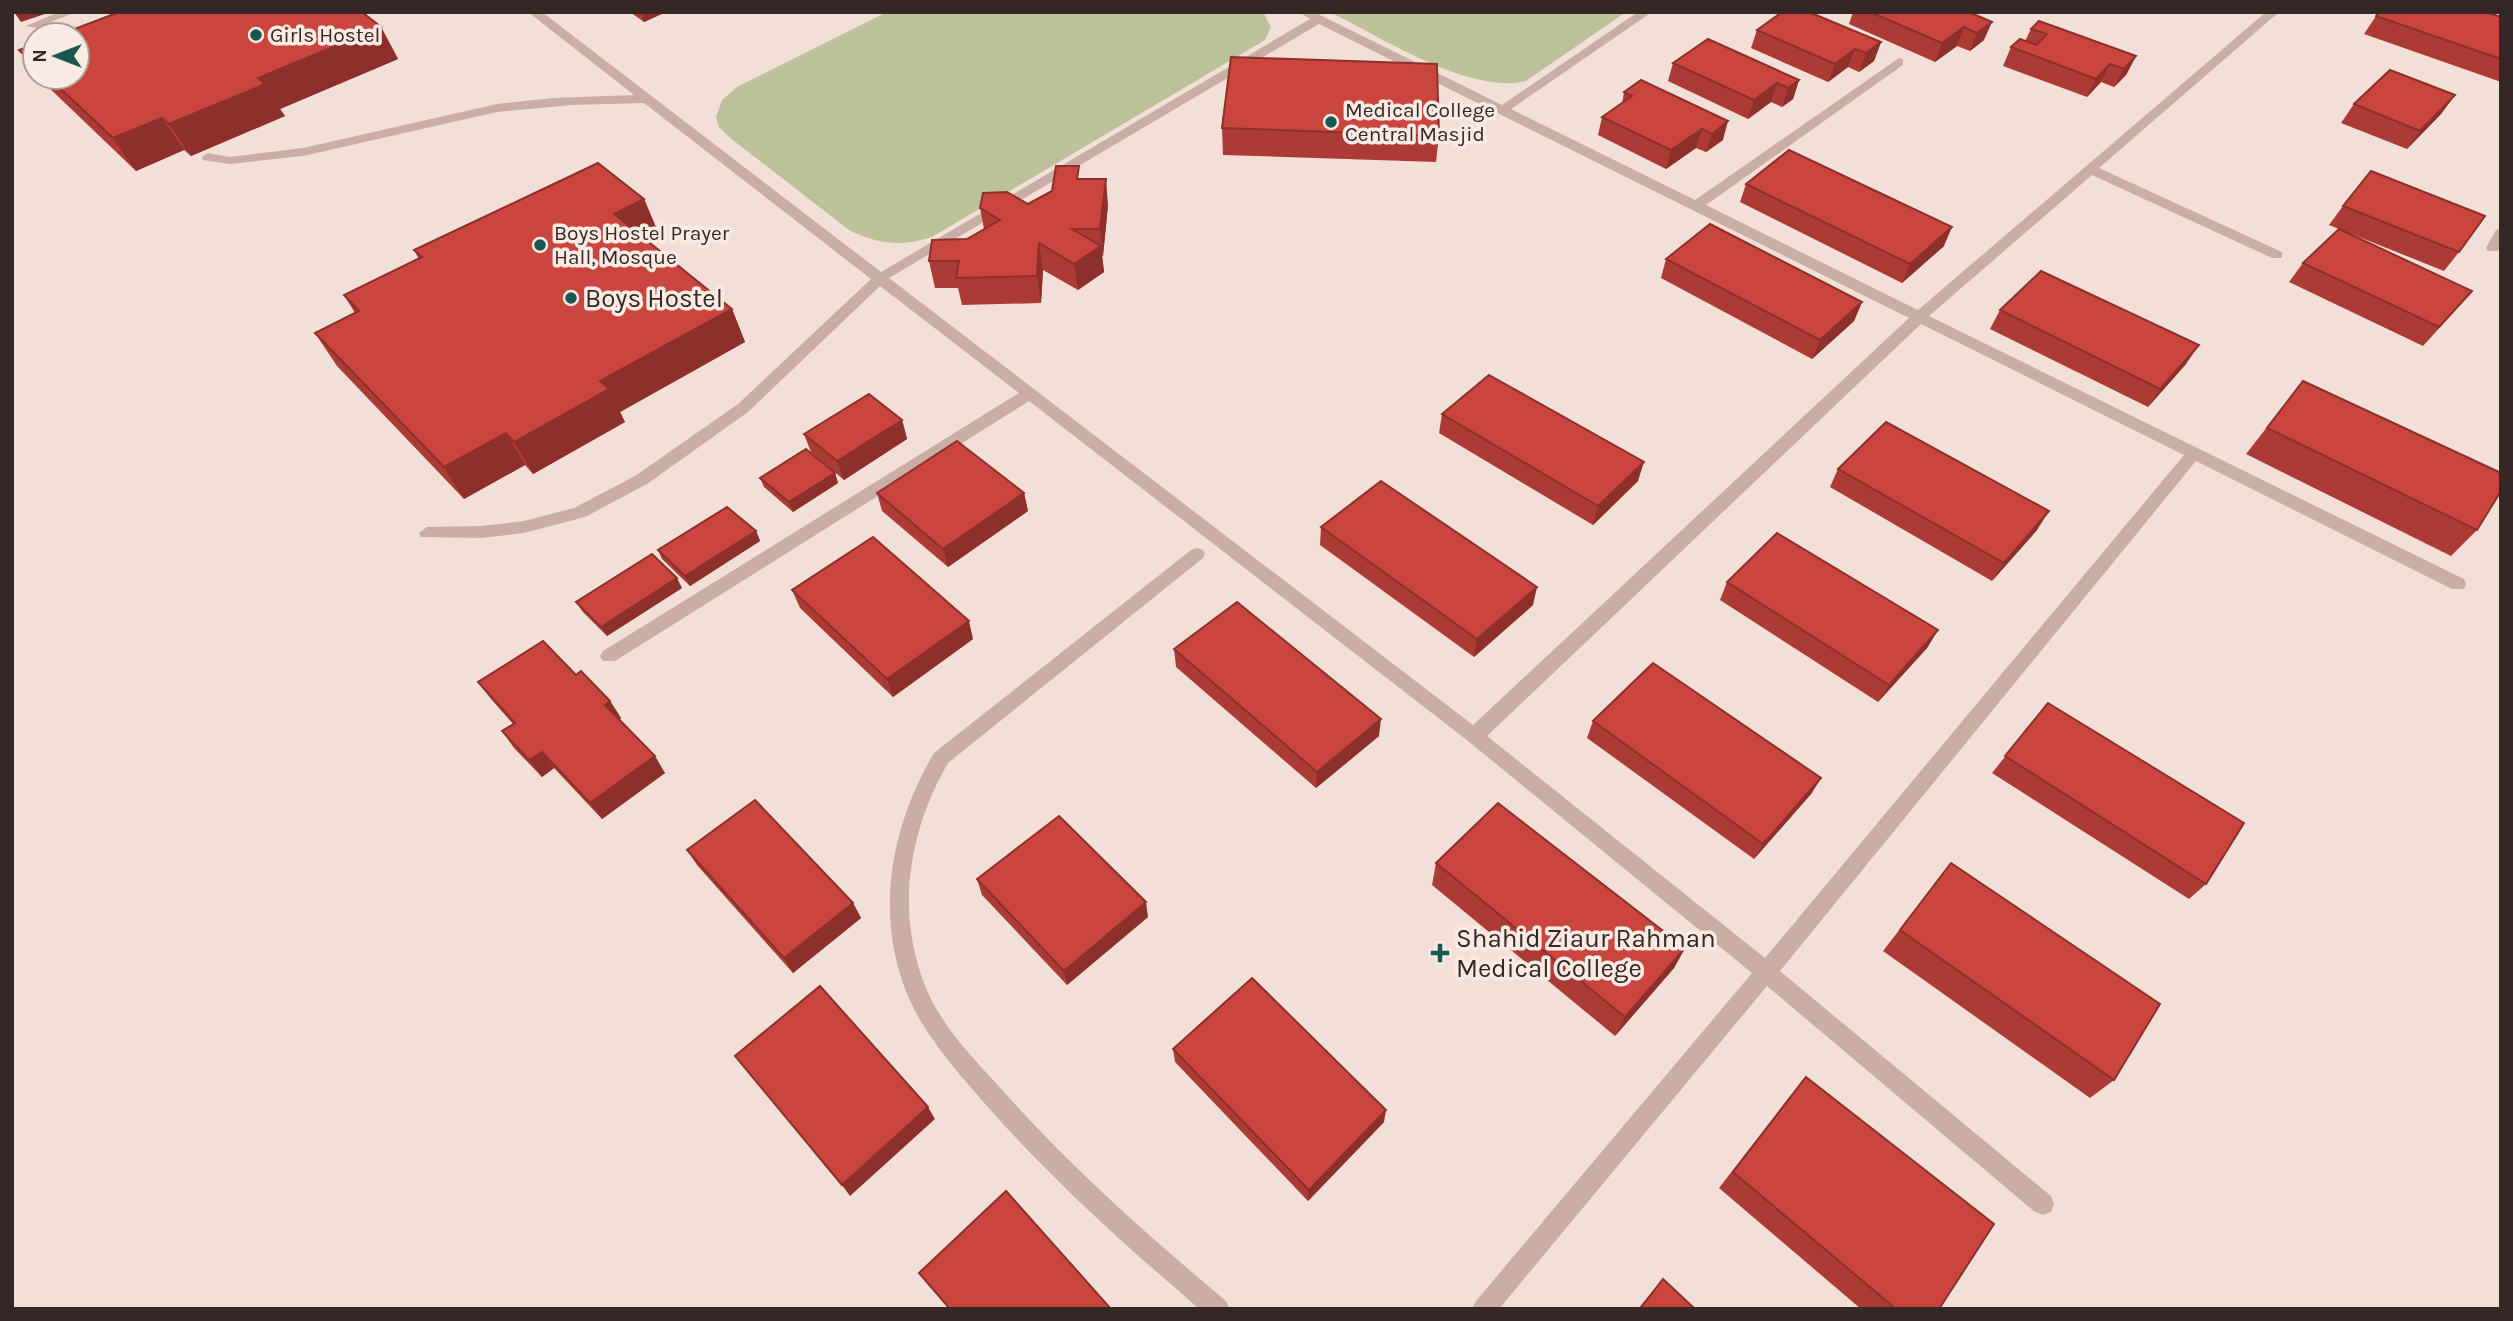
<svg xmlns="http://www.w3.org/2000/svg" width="2513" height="1321" viewBox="0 0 2513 1321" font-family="Karla,sans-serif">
<rect width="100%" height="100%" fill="#f2e0d8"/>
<g fill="#bbc198">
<path d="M887,12H1263L1271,27L1265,40L932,237C902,247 876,244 849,230L729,137L719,127L716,117L722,100L737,87Z"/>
<path d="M1330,12H1626L1526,81C1470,95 1381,37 1330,12Z"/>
</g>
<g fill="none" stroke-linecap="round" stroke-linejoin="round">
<g fill="#caaea4" fill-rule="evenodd">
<polygon points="59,12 76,12 36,28 26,26"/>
<path d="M528,12H542L881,272L1310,19L1299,12H1314L1502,105L1638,12H1652L1511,109L1695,200L1899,58L1903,59V65L1706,205L1918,310L2266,12H2279L2099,168L2282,252V258H2272L2092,175L1929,316L2464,579L2466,584L2464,589H2452L2196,461L1780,971L2051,1196L2054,1204L2051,1212L2043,1215L2035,1212L1767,986L1499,1309H1472L1476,1301L1752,973L1468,741L1029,401L615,661H603L600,656L603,651L1019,393L880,286L748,412L647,484L585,517L524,533L481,538L421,537L419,533L427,527L481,526L524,521L574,508L635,476L738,404L871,279L644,103L572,105L497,112L303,156L230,164L203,160L202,157L208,153L230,157L303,148L497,104L553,98L634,95ZM1319,24L1909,318L1473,725L889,278ZM1921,324L2184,455L1765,958L1487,736Z"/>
<polygon points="2501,229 2501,246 2498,251 2488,251 2486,248 2496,230"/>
<path d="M1197,548L1203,550L1205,554L1203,558L948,763C909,830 896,910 924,983C938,1021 968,1053 995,1082C1065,1162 1145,1233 1226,1301L1230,1309H1199L1180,1292C1118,1239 1058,1184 1003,1124C974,1091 943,1058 920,1020C871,934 886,834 934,753L1191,550Z"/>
</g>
</g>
<g fill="#ad3b35">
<polygon points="630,12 666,12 644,22"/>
<polygon points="1853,12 1969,12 1984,40 1970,51 1957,46 1935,62 1849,24"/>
<polygon points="2376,16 2501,17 2501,82 2364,34"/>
<polygon points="381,27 398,59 280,109 285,116 191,156 184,150 136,171 43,82 39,77 77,77"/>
<polygon points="2031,29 2136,56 2126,75 2114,87 2101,82 2087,97 2003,66 2011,47 2025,41"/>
<polygon points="1757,30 1881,42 1874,61 1859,72 1848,67 1828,82 1751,48"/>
<polygon points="35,44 35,71 19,50"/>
<polygon points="1673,63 1799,80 1793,99 1782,107 1771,102 1748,119 1668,81"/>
<polygon points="1641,80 1723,140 1706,152 1696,148 1666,169 1598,135 1602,117 1622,104 1624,92"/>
<polygon points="2455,95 2441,114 2407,149 2341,123 2354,104"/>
<polygon points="1222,128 1439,136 1436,162 1223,155"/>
<polygon points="1080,179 1108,205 1103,256 1102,256 1104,272 1078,290 1043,270 1041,303 962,305 958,288 935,288 929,261 984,229 980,208 1028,204"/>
<polygon points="1746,184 1944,246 1902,283 1740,202"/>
<polygon points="644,199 658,232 644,239 732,309 745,342 620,412 625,422 533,474 525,465 464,499 337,366 315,333 355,313 344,295 419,259 414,250"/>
<polygon points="2343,206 2459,252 2444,271 2329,225"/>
<polygon points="1666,259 1862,302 1854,321 1812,359 1661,278"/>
<polygon points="2303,263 2456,309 2423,346 2289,282"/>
<polygon points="2000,310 2186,364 2148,407 1990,329"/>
<polygon points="2303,381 2477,530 2451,556 2246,454"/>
<polygon points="1442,414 1638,481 1593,525 1439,433"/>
<polygon points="902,420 907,439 844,480 811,452 804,434"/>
<polygon points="1838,469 2037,530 1992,581 1830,487"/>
<polygon points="835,473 838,483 793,512 764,487 760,478"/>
<polygon points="877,493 1024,493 1028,511 948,567 882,511"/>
<polygon points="1321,527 1533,605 1474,657 1320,545"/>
<polygon points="756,531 760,541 690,586 662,559 658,550"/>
<polygon points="1727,582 1938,630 1927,648 1878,702 1720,600"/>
<polygon points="682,588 607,636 582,611 576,602"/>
<polygon points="792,590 973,639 893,697 800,608"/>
<polygon points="1174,649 1379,736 1316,788 1176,667"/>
<polygon points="576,675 610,701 621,718 619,719 665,773 602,819 554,768 542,777 514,748 502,731 513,724 491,699 478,682"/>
<polygon points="2048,703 2206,884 2189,899 1992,773"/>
<polygon points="1593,721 1821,778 1811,794 1754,859 1587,738"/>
<polygon points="687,850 853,903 861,918 793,973 697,865"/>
<polygon points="1436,863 1685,948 1674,968 1615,1036 1432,885"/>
<polygon points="1951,863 2114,1080 2090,1098 1883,951"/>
<polygon points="977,879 1148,917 1067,985 982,895"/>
<polygon points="1173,1049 1384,1122 1308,1201 1175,1062"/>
<polygon points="1806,1077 1939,1309 1861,1309 1719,1188 1791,1095"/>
<polygon points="1663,1279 1695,1309 1638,1309 1651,1293"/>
</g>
<g fill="#8d302b">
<polygon points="14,12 51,12 21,22"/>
<polygon points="641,12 666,12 644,22"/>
<polygon points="1992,22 1984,40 1970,51 1977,33"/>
<polygon points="381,27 398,59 280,109 285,116 191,156 169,124 258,78"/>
<polygon points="1964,27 1957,46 1935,62 1942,43"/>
<polygon points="1881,42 1874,61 1859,72 1866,53"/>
<polygon points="1855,49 1848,67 1828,82 1835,64"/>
<polygon points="2136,56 2126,75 2114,87 2124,69"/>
<polygon points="2110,64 2101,82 2087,97 2096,79"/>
<polygon points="1799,80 1793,99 1782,107 1788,88"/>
<polygon points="1777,83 1771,102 1748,119 1754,100"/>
<polygon points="2455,95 2441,114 2407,149 2420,131"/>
<polygon points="162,118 184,150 136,171 113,138"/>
<polygon points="1728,121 1723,140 1706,152 1712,134"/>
<polygon points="1702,129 1696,148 1666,169 1671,150"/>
<polygon points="1106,179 1108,205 1103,256 1100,229"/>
<polygon points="644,199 658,232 628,247 614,214"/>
<polygon points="1952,227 1944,246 1902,283 1910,264"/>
<polygon points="1039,243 1043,270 1041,303 1037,276"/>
<polygon points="1101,246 1104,272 1078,290 1074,264"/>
<polygon points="2472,291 2456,309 2423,346 2439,327"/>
<polygon points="1862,302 1854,321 1812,359 1820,340"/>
<polygon points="732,309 745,342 620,412 625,422 533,474 514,442 600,381"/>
<polygon points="2199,345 2186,364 2148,407 2160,389"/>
<polygon points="902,420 907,439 844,480 837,461"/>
<polygon points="506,433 525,465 464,499 444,467"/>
<polygon points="1644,462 1638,481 1593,525 1598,506"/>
<polygon points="835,473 838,483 793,512 789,502"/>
<polygon points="1024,493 1028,511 948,567 943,549"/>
<polygon points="2049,511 2037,530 1992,581 2004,563"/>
<polygon points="756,531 760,541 690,586 685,576"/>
<polygon points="677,578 682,588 607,636 601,627"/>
<polygon points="1537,587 1533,605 1474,657 1477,639"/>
<polygon points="969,621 973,639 893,697 887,679"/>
<polygon points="1938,630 1927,648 1878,702 1889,685"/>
<polygon points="610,701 621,718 616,722 605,705"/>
<polygon points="1381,719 1379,736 1316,788 1317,772"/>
<polygon points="542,752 554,768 542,777 529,760"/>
<polygon points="655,756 665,773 602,819 590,803"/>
<polygon points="1821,778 1811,794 1754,859 1763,844"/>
<polygon points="1146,902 1148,917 1067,985 1064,971"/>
<polygon points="853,903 861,918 793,973 784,958"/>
<polygon points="1685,948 1674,968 1615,1036 1625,1017"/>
<polygon points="928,1107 935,1119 850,1196 842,1185"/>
<polygon points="1386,1110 1384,1122 1308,1201 1309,1190"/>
</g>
<g fill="#c9453e" stroke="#8d302b" stroke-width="2">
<polygon points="119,12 362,12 381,27 258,78 265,84 169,124 162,118 113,138 48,77 77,77 77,35 59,35"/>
<polygon points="1782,12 1809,12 1881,42 1866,53 1855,49 1835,64 1757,30"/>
<polygon points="1870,12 1969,12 1992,22 1977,33 1964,27 1942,43"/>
<polygon points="2379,12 2486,12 2501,17 2501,59 2376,16"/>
<polygon points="2039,21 2136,56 2124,69 2110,64 2096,79 2011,47 2020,39 2036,45 2047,34 2031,29"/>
<polygon points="1708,39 1799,80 1788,88 1777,83 1754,100 1673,63"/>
<polygon points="35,44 35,65 19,50"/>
<polygon points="1231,57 1437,64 1439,136 1222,128"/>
<polygon points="2390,70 2455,95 2420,131 2354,104"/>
<polygon points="1641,80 1728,121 1712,134 1702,129 1671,150 1602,117 1632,96 1624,92"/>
<polygon points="1789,150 1952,227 1910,264 1746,184"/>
<polygon points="598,163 644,199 614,214 732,309 600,381 609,389 514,442 506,433 444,467 315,333 359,311 344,295 422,257 414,250"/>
<polygon points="1056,166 1079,166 1077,179 1106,179 1100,229 1072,229 1101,246 1074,264 1039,243 1037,276 956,278 959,261 929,261 932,240 967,239 1000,220 980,208 983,193 1007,192 1028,204 1052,191"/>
<polygon points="2371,171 2485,216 2459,252 2343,206"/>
<polygon points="1710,224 1862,302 1820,340 1666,259"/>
<polygon points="2339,229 2472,291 2439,327 2303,263"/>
<polygon points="2041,271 2199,345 2160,389 2000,310"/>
<polygon points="1489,375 1644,462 1598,506 1442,414"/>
<polygon points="2303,381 2501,473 2501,491 2477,530 2267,428"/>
<polygon points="869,394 902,420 837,461 804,434"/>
<polygon points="1886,422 2049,511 2004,563 1838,469"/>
<polygon points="957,441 1024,493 943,549 877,493"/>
<polygon points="806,449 835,473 789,502 760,478"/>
<polygon points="1381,481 1537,587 1477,639 1321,527"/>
<polygon points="727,507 756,531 685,576 658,550"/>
<polygon points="1777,533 1938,630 1889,685 1727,582"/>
<polygon points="873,537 969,621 887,679 792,590"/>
<polygon points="652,554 677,578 601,627 576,602"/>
<polygon points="1237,602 1381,719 1317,772 1174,649"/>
<polygon points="543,641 576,675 581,671 610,701 605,705 655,756 590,803 542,752 529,760 502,731 515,723 478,682"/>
<polygon points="1653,663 1821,778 1763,844 1593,721"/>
<polygon points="2048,703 2244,823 2206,884 2005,756"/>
<polygon points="755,800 853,903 784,958 687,850"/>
<polygon points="1498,803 1685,948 1625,1017 1436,863"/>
<polygon points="1059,816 1146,902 1064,971 977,879"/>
<polygon points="1951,863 2160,1004 2114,1080 1900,930"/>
<polygon points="1252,978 1386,1110 1309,1190 1173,1049"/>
<polygon points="820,986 928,1107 842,1185 735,1056"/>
<polygon points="1806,1077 1994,1224 1939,1309 1896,1309 1733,1172"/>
<polygon points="1006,1191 1111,1309 950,1309 919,1273"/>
<polygon points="1663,1279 1695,1309 1640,1309"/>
</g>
<g fill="#1a574f" stroke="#f9ebe4" stroke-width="2.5">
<circle cx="256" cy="35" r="7"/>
<circle cx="1331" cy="122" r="7"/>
<circle cx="540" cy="245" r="7"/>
<circle cx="571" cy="298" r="7"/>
<path d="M1436.5 942.5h7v7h7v7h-7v7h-7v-7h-7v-7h7z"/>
</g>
<g text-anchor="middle" stroke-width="7" stroke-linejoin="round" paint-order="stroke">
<g font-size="21" fill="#352726" stroke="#f9ebe4" text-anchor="start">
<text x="270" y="42">Girls Hostel</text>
<text x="1345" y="117">Medical College<tspan x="1345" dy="24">Central Masjid</tspan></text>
<text x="554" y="240">Boys Hostel Prayer<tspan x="554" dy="24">Hall, Mosque</tspan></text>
</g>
<g font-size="26" fill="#352726" stroke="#f9ebe4" text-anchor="start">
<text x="585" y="307">Boys Hostel</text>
<text x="1456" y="947">Shahid Ziaur Rahman<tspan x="1456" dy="30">Medical College</tspan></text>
</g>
</g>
<rect width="2513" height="1321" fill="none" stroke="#352726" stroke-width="28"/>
<g transform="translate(56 56) rotate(270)"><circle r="33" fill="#f9ebe4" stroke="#ab9d98" stroke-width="2"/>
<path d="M0-5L12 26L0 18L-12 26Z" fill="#1a574f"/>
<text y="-10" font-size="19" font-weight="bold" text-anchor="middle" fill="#352726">N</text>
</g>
</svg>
